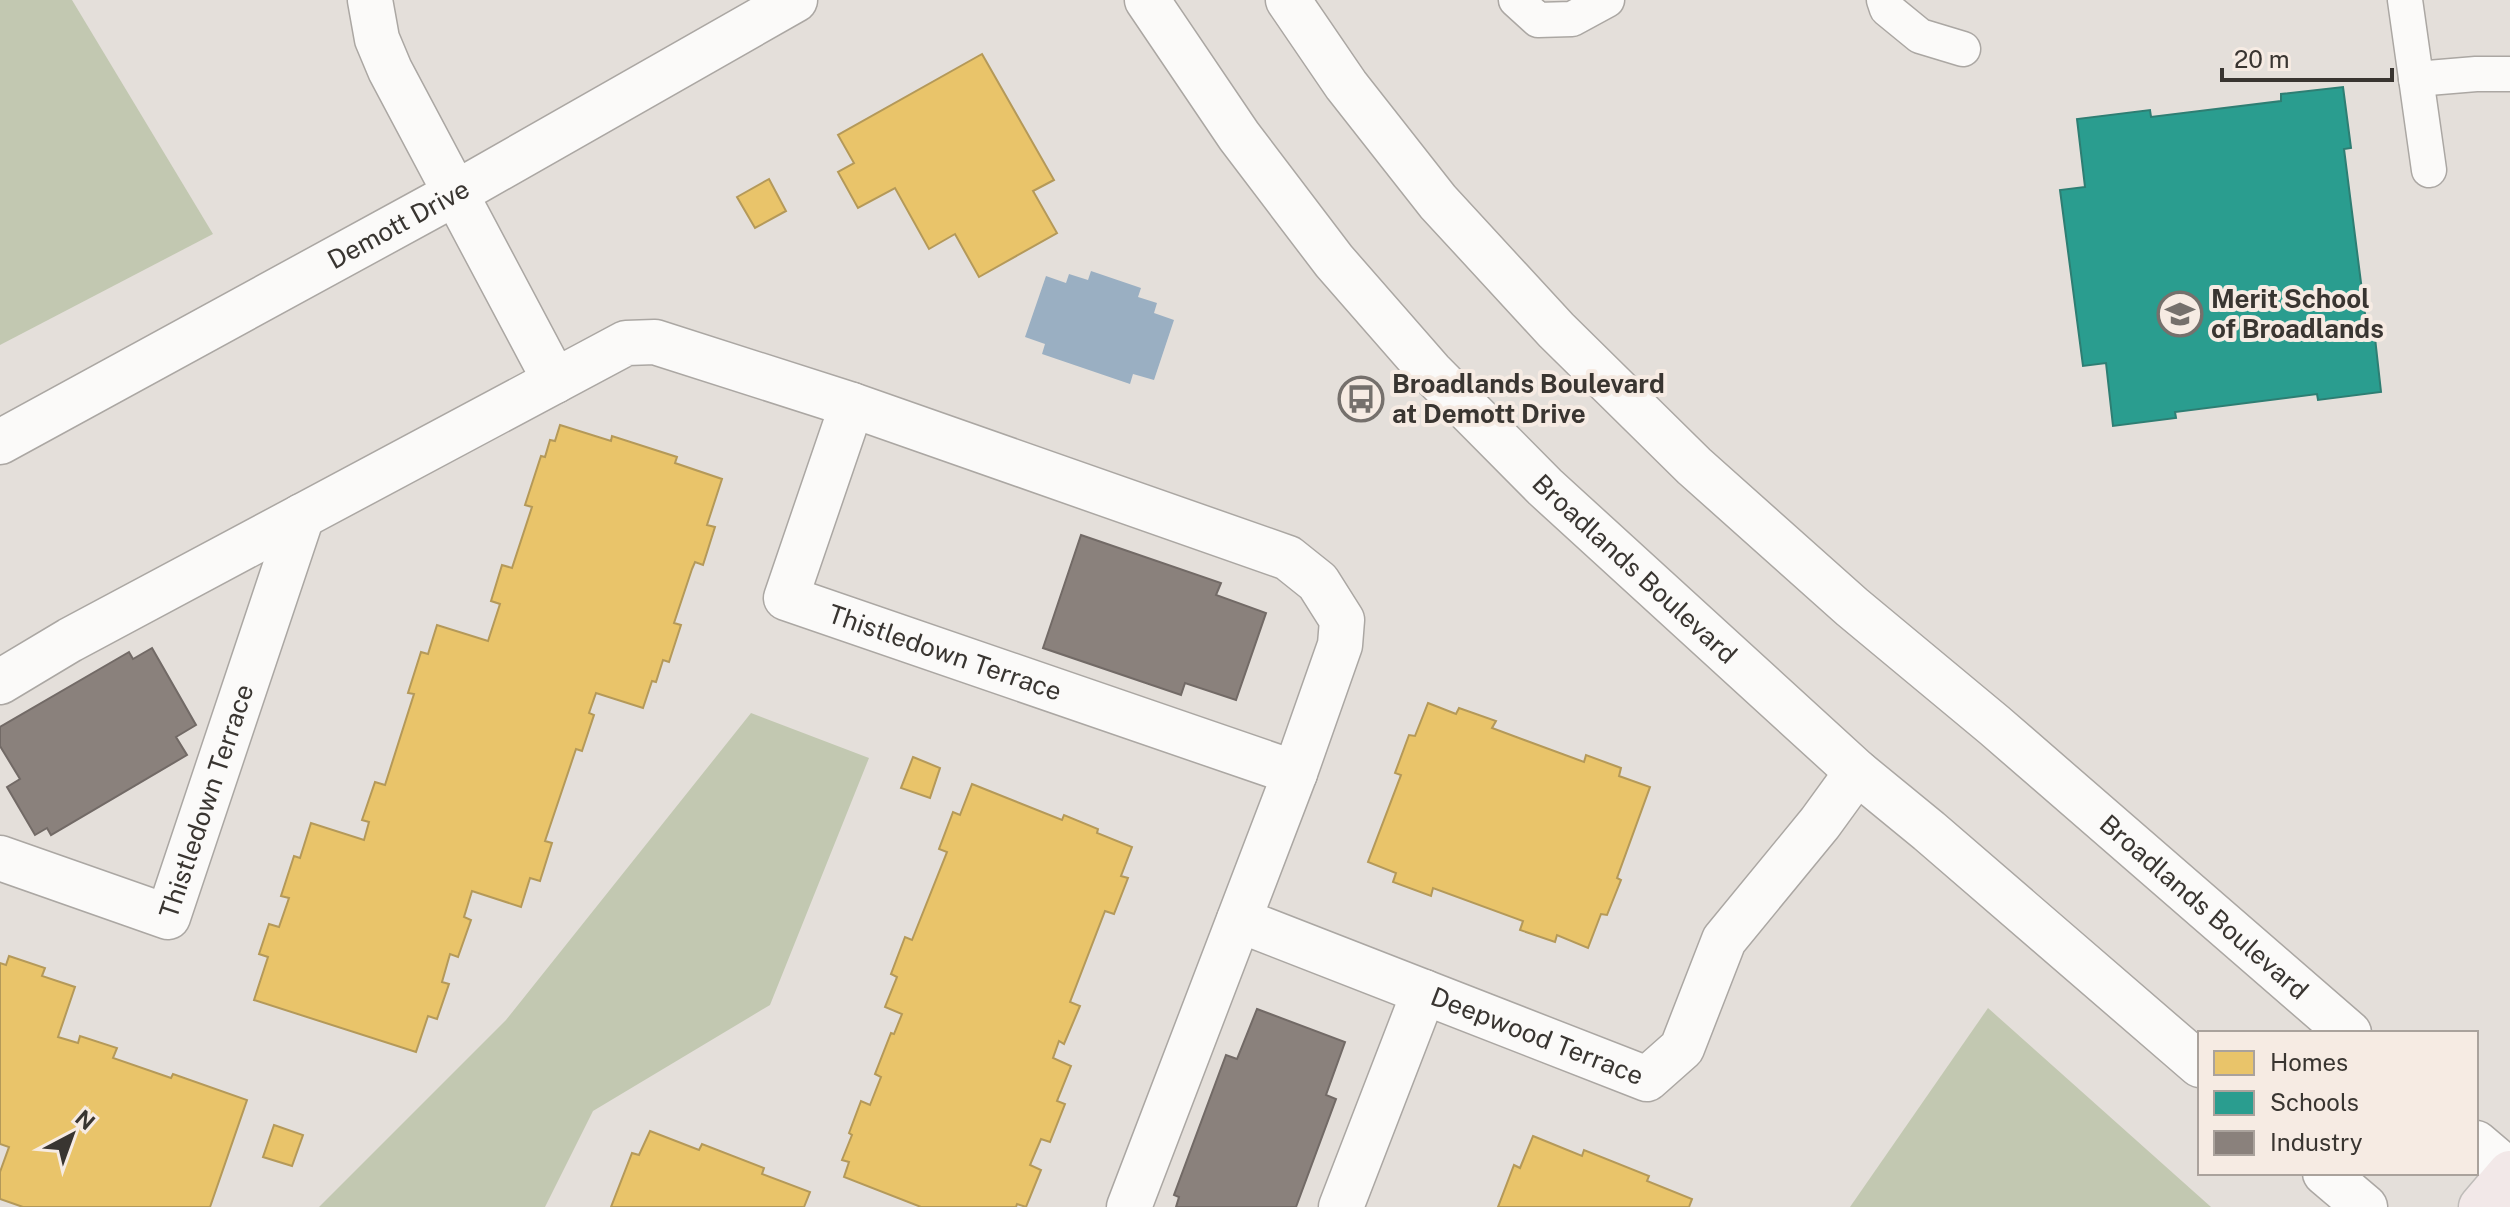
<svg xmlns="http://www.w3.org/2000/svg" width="2510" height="1207" viewBox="0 0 2510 1207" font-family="'Public Sans',sans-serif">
<rect width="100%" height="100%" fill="#e4dfda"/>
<g fill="#c2c8b1">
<polygon points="0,0 72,0 213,234 0,345"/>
<polygon points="751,713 869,758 770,1005 593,1111 545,1207 319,1207 506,1020"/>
<polygon points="1988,1008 2211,1207 1850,1207"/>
</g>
<polygon fill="#9aafc2" points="1091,271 1141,288 1138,297 1157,303 1154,313 1174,320 1154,380 1133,374 1130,384 1042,354 1045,344 1025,337 1046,276 1066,283 1069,274 1088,280"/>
<g fill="#e9c46a" stroke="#b49959" stroke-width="2">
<polygon points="982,54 1054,180 1033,191 1057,233 979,277 955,234 929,249 895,188 858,208 838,172 854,163 838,135"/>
<polygon points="769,179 786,211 755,228 737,197"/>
<polygon points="560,425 611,441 612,436 677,457 675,463 722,479 707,525 715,527 703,565 695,562 692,569 674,623 681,625 669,662 663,660 656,682 652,681 643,708 596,693 589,713 594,715 582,751 576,749 545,841 552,843 540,881 530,878 521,907 472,891 464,917 471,920 458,957 450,954 442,982 449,984 437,1019 428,1016 416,1052 254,1000 268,957 259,954 269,924 279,927 289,898 281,896 294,856 300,858 311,823 364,840 369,822 362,820 375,782 385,785 414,694 408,693 421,652 428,654 437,625 488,641 500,604 491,601 502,565 512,568 532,507 525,505 541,456 545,457 550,440 555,441"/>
<polygon points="1428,703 1456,714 1459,708 1496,721 1492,728 1584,762 1586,755 1621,768 1619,776 1650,787 1617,878 1621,880 1607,915 1601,914 1588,948 1557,935 1555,942 1520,930 1523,921 1433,888 1431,896 1393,882 1396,873 1368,862 1401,775 1395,773 1409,735 1415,736"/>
<polygon points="913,757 940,768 930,798 901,788"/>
<polygon points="972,784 1062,820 1064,815 1098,829 1097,833 1132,847 1121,876 1128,878 1114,914 1105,911 1070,1002 1080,1006 1064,1044 1059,1041 1053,1058 1071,1066 1057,1101 1065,1104 1050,1142 1041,1139 1030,1165 1041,1170 1026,1207 1017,1204 1016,1207 921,1207 844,1177 849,1162 842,1160 852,1135 849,1133 861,1101 870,1105 881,1077 875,1074 891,1033 894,1034 902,1014 885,1007 897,977 891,974 905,937 912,940 947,852 939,849 953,812 960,815"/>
<polygon points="9,956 45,968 42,976 75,987 58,1037 78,1043 80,1036 117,1048 113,1058 171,1078 173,1074 247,1100 210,1207 23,1207 0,1199 0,1172 9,1147 0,1144 0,963 6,965"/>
<polygon points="274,1125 303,1135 292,1166 263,1157"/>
<polygon points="650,1131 699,1150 702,1144 764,1168 762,1174 810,1192 804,1207 611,1207 632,1153 639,1155"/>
<polygon points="1533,1136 1582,1156 1584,1150 1649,1176 1647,1181 1692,1199 1689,1207 1498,1207 1514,1165 1520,1168"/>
</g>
<polygon fill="#2a9d8f" stroke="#2e7e73" stroke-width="2" points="2343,87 2351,148 2344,149 2367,330 2374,329 2381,392 2318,400 2317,394 2175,412 2176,418 2113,426 2106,363 2083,366 2060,190 2085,187 2077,119 2150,110 2151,117 2281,101 2281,94"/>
<g fill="#8a817c" stroke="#726a66" stroke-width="2">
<polygon points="1081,535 1221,583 1216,595 1266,613 1236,700 1185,683 1181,695 1043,648"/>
<polygon points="152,648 196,725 176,737 187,755 51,835 47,828 35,835 7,787 20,779 0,746 0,727 129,652 133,659"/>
<polygon points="1257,1009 1345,1042 1326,1095 1336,1099 1296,1207 1176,1207 1179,1197 1174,1195 1226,1055 1237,1059"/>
</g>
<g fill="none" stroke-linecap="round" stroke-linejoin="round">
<g stroke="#aba7a3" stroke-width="37">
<g id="service">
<polyline points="1516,0 1538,20 1572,19 1607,0"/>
<polyline points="1884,0 1887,9 1920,36 1963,49"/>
<polyline points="2405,0 2429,170"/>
<polyline points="2416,79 2476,74 2510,74"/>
</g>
</g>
<g stroke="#aba7a3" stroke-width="47">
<g id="minor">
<polyline points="370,0 377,39 390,70 555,381"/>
<path id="s1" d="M852,405L786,598L1295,773"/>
<polyline points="0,682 70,640 626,343 655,342 852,405 1288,558 1318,582 1342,620 1340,645 1295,773 1129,1207"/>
<path id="s2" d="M0,858L168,917L302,516"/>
<path id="s3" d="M1239,920L1647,1079L1682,1048L1724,940L1820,823L1857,772"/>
<polyline points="1341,1207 1424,992"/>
</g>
</g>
<g stroke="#aba7a3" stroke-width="47">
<g id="tertiary">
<path id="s4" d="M0,442L456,193L795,0"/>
</g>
</g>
<g stroke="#aba7a3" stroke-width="47">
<g id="secondary">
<path id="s5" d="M1147,0L1239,136L1334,261L1431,372L1545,487L1857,772L1929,831L2200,1065"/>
<path id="s6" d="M1288,0L1346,85L1438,202L1556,330L1694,466L1852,607L1994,725L2349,1033"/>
<polyline points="2476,1143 2510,1172"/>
<polyline points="2325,1173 2365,1207"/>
</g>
</g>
<g stroke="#bfbcb9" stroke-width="47">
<polyline id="motorway" points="2481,1207 2510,1173"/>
</g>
<use href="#service" stroke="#fbfaf9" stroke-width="34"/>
<use href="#minor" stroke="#fbfaf9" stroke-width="44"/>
<use href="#tertiary" stroke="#fbfaf9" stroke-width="44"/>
<use href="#secondary" stroke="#fbfaf9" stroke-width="44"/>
<use href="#motorway" stroke="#f2e8e8" stroke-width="44"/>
</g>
<defs>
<g id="school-ring" transform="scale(2.3)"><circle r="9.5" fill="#f6ebe3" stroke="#75706c" stroke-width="1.5"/><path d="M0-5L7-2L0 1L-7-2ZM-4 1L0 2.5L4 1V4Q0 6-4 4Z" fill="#75706c"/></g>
<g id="bus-ring" transform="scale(2.3)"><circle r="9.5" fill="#f6ebe3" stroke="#75706c" stroke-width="1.5"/><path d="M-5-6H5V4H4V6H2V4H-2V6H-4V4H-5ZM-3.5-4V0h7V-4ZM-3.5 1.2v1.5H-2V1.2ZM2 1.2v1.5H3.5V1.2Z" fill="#75706c"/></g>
</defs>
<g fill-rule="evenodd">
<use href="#school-ring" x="2180" y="314"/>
<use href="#bus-ring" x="1361" y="399"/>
</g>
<g text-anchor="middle" stroke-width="8" stroke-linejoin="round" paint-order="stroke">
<g font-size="26" fill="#393531" stroke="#f6ebe3">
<text dy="9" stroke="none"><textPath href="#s4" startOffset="454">Demott Drive</textPath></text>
<text dy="9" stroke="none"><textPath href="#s5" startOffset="752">Broadlands Boulevard</textPath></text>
<text dy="9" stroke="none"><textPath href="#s1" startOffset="372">Thistledown Terrace</textPath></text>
<text dy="9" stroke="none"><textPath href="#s2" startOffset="300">Thistledown Terrace</textPath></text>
<text dy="9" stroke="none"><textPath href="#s6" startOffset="1294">Broadlands Boulevard</textPath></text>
<text dy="9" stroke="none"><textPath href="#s3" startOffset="320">Deepwood Terrace</textPath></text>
</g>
<g font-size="26" font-weight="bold" fill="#393531" stroke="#f6ebe3" text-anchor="start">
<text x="2211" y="308">Merit School<tspan x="2211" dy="30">of Broadlands</tspan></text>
<text x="1392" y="393">Broadlands Boulevard<tspan x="1392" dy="30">at Demott Drive</tspan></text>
</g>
</g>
<rect x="2198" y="1031" width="280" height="144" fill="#f6ebe3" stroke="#aaa29c" stroke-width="2"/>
<rect x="2214" y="1051" width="40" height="24" fill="#e9c46a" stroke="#aaa29c" stroke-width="2"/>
<text x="2270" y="1071" font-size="24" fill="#393531">Homes</text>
<rect x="2214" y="1091" width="40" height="24" fill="#2a9d8f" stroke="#aaa29c" stroke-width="2"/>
<text x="2270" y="1111" font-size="24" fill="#393531">Schools</text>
<rect x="2214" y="1131" width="40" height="24" fill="#8a817c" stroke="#aaa29c" stroke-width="2"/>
<text x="2270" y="1151" font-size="24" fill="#393531">Industry</text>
<g transform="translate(72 1135) rotate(41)" stroke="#f6ebe3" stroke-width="6" paint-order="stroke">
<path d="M0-6L14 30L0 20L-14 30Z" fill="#393531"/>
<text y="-12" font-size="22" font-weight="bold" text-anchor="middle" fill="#393531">N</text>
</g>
<path d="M2222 68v12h170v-12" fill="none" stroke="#393531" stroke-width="4"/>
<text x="2234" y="68" font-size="24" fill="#393531" stroke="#f6ebe3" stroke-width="6" paint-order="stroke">20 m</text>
</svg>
